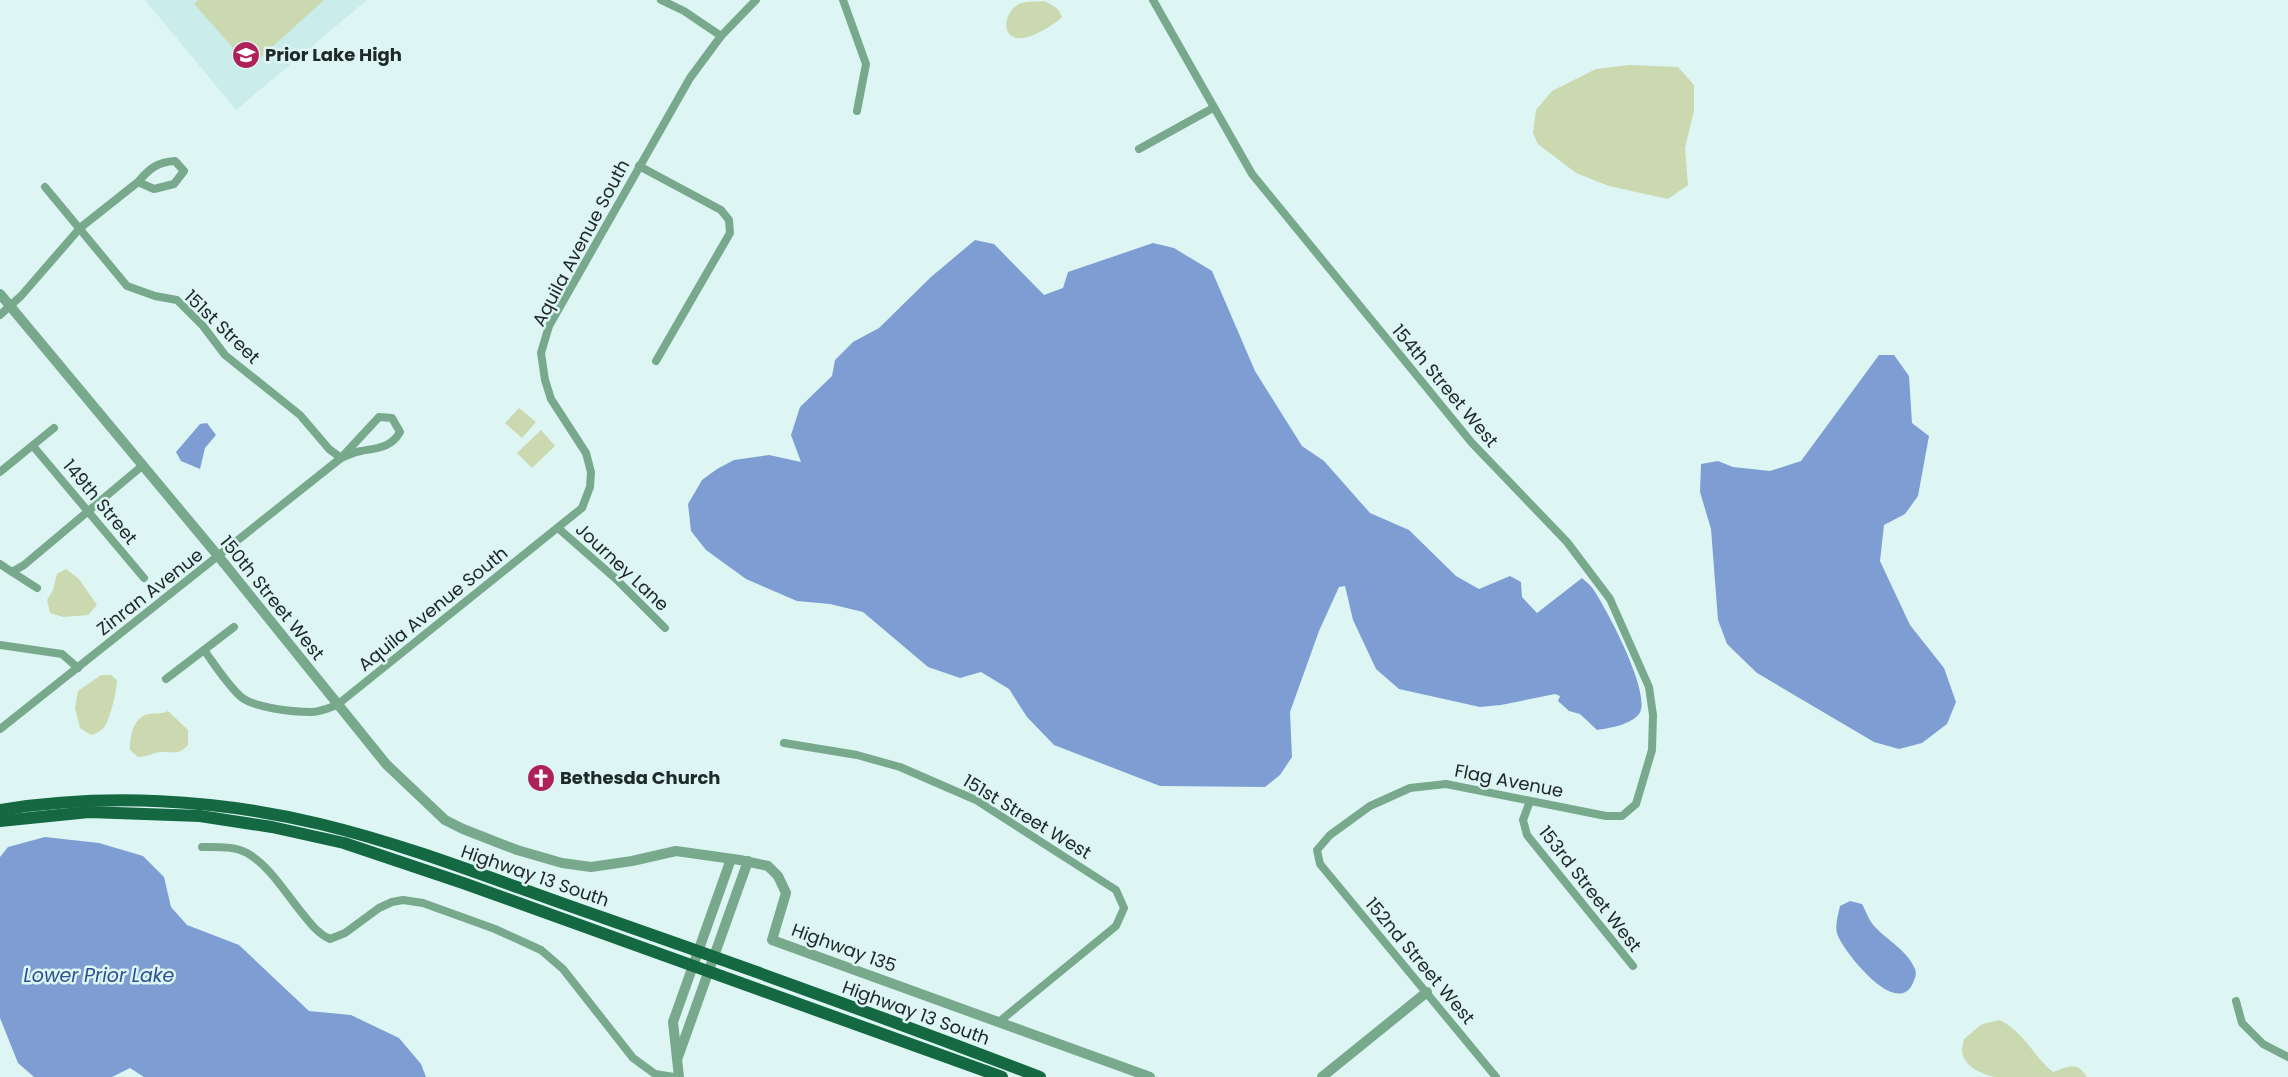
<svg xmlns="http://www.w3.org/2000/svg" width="2288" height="1077" viewBox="0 0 2288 1077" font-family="Poppins,sans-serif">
<rect width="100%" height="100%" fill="#ddf6f4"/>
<polygon fill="#caecea" points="145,0 367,0 236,110"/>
<g fill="#cad9b0">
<polygon points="198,0 324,0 250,67 194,4"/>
<path d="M1044,1C1053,5 1059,8 1062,17C1054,25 1028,41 1017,38C998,34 1007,8 1021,3C1028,1 1037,2 1044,1Z"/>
<polygon points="1629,65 1678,67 1694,85 1694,111 1685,148 1688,185 1668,199 1609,186 1576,173 1538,144 1533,133 1536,110 1552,91 1596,69"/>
<polygon points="519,408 536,422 522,438 505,423"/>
<polygon points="541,430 555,446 532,468 517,453"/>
<polygon points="66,569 79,579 97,605 88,615 63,617 50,613 47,600 53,590 57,574"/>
<path d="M101,675H111L117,680C117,690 110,718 105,726C101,731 97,733 91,735L80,728L75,708L78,691Z"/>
<path d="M168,711L188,730V745C179,755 174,752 162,752C154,752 148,757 138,757L130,750C130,738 132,721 145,715C152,712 160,715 168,711Z"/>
<path d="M2000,1020C2026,1034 2032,1055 2053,1072C2068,1067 2076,1060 2087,1077H1995C1983,1075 1963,1066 1962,1051C1962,1048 1963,1043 1964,1039L1982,1024Z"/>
</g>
<g fill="#7e9ed3">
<path d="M975,240L994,244L1044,295L1063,288L1068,272L1153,243L1174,248L1212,271L1255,371L1302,446L1324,461L1370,513L1409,530L1456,576L1479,589L1510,576L1521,582L1522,597L1537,613L1582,578C1586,582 1592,586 1595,592C1607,610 1653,696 1639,714C1630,725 1610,728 1597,730L1580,714L1569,711L1558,701L1560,696L1555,694L1501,705L1480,707L1399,689L1376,669L1353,620L1345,586L1339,587L1319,631L1290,712L1292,757L1280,775L1265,787L1160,786L1054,745L1027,717L1009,689L981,672L960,678L928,667L863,612L830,604L797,601L746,579L706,550L691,531L688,504L702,480L717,469L734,460L769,455L801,462L791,435L800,407L832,376L835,360L853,342L879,328L931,277Z"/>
<polygon points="1879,355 1894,355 1909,376 1912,423 1929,436 1918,496 1905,514 1884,525 1880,561 1910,625 1944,668 1956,702 1947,724 1922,743 1899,749 1874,742 1757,673 1727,644 1718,620 1711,529 1700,492 1701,464 1718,461 1733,467 1770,471 1801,461"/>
<polygon points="207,423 216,435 205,448 200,469 181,461 176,452 200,424"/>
<polygon points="45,837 99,843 143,856 164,877 171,907 187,925 239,945 309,1011 351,1015 399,1038 421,1064 426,1077 144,1077 130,1068 112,1077 34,1077 18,1063 0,1018 0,857 8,847"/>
<path d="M1850,901L1862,904C1866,911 1869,921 1875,927C1888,941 1907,950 1915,969C1917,974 1915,978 1913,983C1897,1019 1845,953 1838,936C1834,927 1838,916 1840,906Z"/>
</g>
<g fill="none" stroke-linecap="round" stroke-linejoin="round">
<g stroke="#79a98d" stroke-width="8">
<polyline points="661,0 684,11 721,36"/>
<polyline points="843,0 866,64 857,111"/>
<polyline points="1153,0 1252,174 1472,443 1567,542 1610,599 1649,687 1653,715 1652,750 1636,804 1622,816 1606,816 1446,784 1410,788 1370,806 1330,835 1317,850 1320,864 1496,1077"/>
<polyline points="1139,149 1213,108"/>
<polyline points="639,166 721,210 729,220 730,233 656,361"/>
<polyline points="45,187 127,286 155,296 177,300 203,326 225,355 300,415 329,449 341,458"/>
<path d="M0,315L21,296L80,228L138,182L154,189L174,184L184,171L175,161C157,162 149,169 138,182"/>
<polyline points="33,446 144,578"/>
<polyline points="0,472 54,428"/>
<polyline points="558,528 616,579 665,628"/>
<polyline points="0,564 12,572 24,565 142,466"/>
<polyline points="12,572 37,588"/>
<polyline points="0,645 62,654 78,668"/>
<path d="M204,650C215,665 226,683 240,696C253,708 293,712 311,712C320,712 329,708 337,705L582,508L590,487L591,472L586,453L551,399L545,380L541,353L549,326L690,78L721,36L756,0"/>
<polyline points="166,679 234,627"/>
<path d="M0,729L341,458L379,417L392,418L400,432C391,448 377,448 361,451C354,452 347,456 341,458"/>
<polyline points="784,743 857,755 900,767 976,800 1116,890 1124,908 1116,926 1000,1021"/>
<polyline points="1530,801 1523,820 1527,835 1633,966"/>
<path d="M202,847C217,847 234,846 247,853C270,866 286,894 302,913C310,923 318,934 330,939L345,933L379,908L392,902L403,900L423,903L495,929L541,950L563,969L633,1058L655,1074L674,1077"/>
<polyline points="2236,1001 2242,1023 2263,1044 2288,1057"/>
</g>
<g stroke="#79a98d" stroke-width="10">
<polyline points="0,294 219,557 386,764 445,820 463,829 517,850 562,863 591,867 632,861 676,851 740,860 768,866 778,876 786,893 772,940 1150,1077"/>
<polyline points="678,1057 748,861"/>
<polyline points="679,1077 673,1022 731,859"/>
<polyline points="1322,1077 1427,992"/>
</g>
<g stroke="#146942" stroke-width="12">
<path d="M0,810C105,793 216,799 320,824C416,847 510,886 604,918C750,969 896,1022 1040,1077"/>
<polyline points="0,821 89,812 200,816 272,827 344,843 463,883 1002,1077"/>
</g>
</g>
<defs>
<g id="school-disc" transform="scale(1.4375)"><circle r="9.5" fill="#af2159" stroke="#ddf6f4"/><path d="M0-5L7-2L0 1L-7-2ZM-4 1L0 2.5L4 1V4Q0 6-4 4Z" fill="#fff"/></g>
<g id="church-disc" transform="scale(1.4375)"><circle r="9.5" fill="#af2159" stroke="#ddf6f4"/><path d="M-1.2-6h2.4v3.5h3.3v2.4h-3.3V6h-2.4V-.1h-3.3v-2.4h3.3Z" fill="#fff"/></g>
</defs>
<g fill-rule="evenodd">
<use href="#school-disc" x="246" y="55"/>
<use href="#church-disc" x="541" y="778"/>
</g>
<g text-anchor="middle" stroke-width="5" stroke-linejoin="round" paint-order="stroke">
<g font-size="18" font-weight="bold" fill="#202929" stroke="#ddf6f4" text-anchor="start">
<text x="265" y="61">Prior Lake High</text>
<text x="560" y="784">Bethesda Church</text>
</g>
<g font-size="18" fill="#202929" stroke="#ddf6f4">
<text transform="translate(581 243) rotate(-62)" y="6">Aquila Avenue South</text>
<text transform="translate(222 327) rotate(44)" y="6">151st Street</text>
<text transform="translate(1445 386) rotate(50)" y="6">154th Street West</text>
<text transform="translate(100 502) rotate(50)" y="6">149th Street</text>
<text transform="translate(622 567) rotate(43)" y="6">Journey Lane</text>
<text transform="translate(150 592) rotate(-38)" y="6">Zinran Avenue</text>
<text transform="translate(272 598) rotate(51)" y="6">150th Street West</text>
<text transform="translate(433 609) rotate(-39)" y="6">Aquila Avenue South</text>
<text transform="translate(1509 781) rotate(11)" y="6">Flag Avenue</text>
<text transform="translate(1027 817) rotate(31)" y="6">151st Street West</text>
<text transform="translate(535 876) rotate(19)" y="6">Highway 13 South</text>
<text transform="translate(1590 889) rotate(52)" y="6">153rd Street West</text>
<text transform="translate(844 948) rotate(20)" y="6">Highway 135</text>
<text transform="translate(1420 961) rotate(50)" y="6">152nd Street West</text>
<text transform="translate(916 1013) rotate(20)" y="6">Highway 13 South</text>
</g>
<g font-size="19" font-style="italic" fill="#2b5092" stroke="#ddf6f4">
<text x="99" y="982">Lower Prior Lake</text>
</g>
</g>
</svg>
